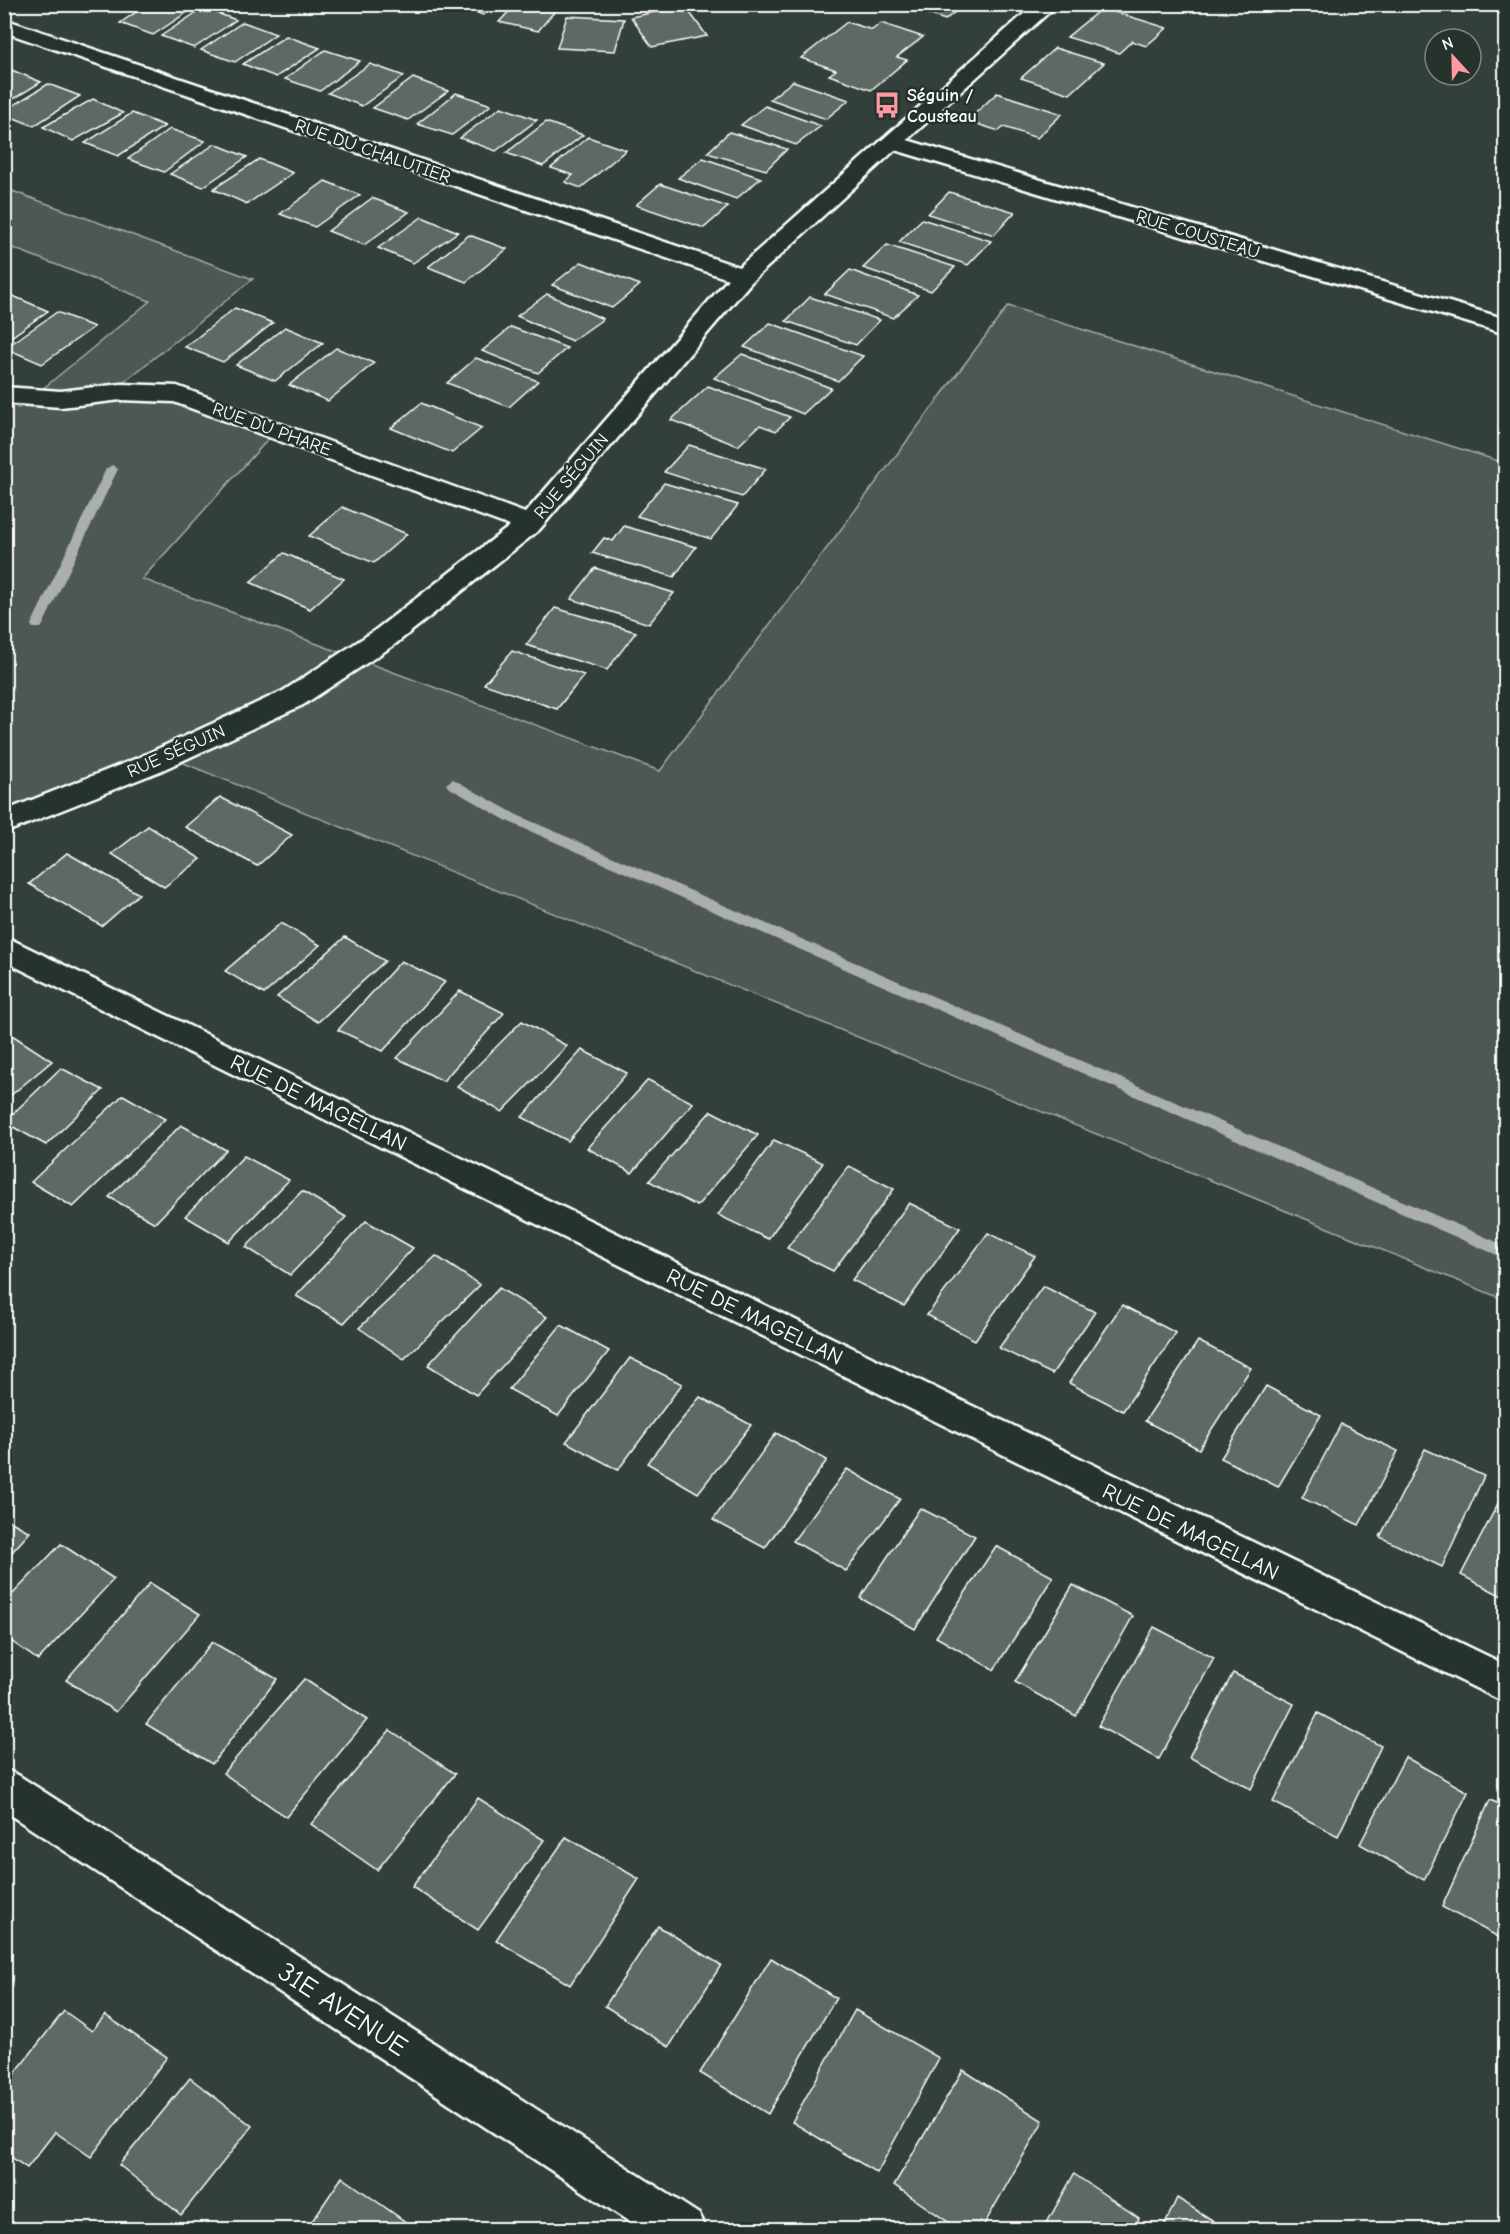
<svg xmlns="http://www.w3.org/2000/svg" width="1510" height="2234" viewBox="0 0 1510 2234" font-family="'Comic Neue',sans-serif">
<rect width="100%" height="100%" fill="#333f3a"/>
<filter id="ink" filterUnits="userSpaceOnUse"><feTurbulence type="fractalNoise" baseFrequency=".0167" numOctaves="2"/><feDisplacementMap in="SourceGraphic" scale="12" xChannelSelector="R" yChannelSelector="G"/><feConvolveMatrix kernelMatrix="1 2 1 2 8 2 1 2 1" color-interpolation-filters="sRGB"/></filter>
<g filter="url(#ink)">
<polygon fill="#4d5853" stroke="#a6aca9" stroke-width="1.5" points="4,188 253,279 104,398 182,403 272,435 142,579 660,771 1008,306 1505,463 1505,1300 154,751 5,813 5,403 19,408 150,301 5,245"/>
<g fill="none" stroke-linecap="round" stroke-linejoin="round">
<g fill="#abb0ae" fill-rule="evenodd">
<polygon points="112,465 118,469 43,625 41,628 33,628 31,625 106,469"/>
<polygon points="453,779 517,815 1506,1246 1506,1259 507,821 448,787 446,784"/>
</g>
</g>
<g fill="#5f6964" stroke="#fff" stroke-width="1.5">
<polygon points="65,4 103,4 90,13"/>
<polygon points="148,4 189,4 195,7 153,35 120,23"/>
<polygon points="453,4 498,4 483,15"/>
<polygon points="516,4 561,4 538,31 499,22"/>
<polygon points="900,4 965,4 945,20"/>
<polygon points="1134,4 1165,4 1156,12"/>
<polygon points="685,6 707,36 652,47 631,17"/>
<polygon points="203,8 236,20 194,48 161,36"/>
<polygon points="1102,8 1167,28 1146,46 1132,41 1119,53 1067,37"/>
<polygon points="567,16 624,19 615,51 557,48"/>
<polygon points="243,22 276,34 235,62 201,50"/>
<polygon points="847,22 872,30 881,23 923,37 897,57 907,60 871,90 829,75 836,70 801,58"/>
<polygon points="286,36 320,48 276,77 243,64"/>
<polygon points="1055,48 1104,63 1070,94 1021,78"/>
<polygon points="325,50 360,61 320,91 285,79"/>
<polygon points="370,64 404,76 362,106 328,93"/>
<polygon points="9,69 41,82 4,105 4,72"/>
<polygon points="413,78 448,91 408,120 373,108"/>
<polygon points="793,81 849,100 826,119 770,99"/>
<polygon points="48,84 80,96 34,126 4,114 4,111"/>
<polygon points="456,93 491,105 452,135 417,124"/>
<polygon points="997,93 1062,114 1037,138 1004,127 999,131 967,121"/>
<polygon points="93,99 123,113 73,141 43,127"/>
<polygon points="765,106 821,126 796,145 741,125"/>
<polygon points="501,107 537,120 496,151 460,138"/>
<polygon points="132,113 165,126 118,156 85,143"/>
<polygon points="546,122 583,135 543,166 506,153"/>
<polygon points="170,129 205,141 164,172 128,159"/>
<polygon points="729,132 787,149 766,170 707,153"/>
<polygon points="588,137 626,150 581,188 565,182 573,175 551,168"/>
<polygon points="215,144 247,157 203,187 170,174"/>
<polygon points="703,158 761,178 736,199 678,178"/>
<polygon points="259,159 293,173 247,204 213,189"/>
<polygon points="325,181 360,195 315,227 280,214"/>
<polygon points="660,184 728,207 704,228 636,205"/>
<polygon points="949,192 1015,212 994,235 928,214"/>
<polygon points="372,198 409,212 364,245 328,231"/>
<polygon points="422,217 458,232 413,263 378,248"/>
<polygon points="922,219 991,241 968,265 899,242"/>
<polygon points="469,235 507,249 466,282 428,267"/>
<polygon points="887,245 955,267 931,291 863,268"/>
<polygon points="581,262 640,285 612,308 552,285"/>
<polygon points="850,270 918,295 893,318 825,294"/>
<polygon points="547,294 603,319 572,341 517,316"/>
<polygon points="13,296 48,311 4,342 4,302"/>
<polygon points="810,297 880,320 856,345 786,321"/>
<polygon points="235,308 273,323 223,362 185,347"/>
<polygon points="57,312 94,327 42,364 5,348"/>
<polygon points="770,323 863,356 838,381 744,347"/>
<polygon points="285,327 323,343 275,381 236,365"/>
<polygon points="511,327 567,348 538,373 482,351"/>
<polygon points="336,348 374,363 328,401 289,385"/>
<polygon points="742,354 831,388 803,414 714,378"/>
<polygon points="476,358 538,381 509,407 447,383"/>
<polygon points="708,386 790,417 776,431 760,425 738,446 671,420"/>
<polygon points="421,403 482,428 452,453 391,428"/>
<polygon points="689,445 766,469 742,497 664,472"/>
<polygon points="664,483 738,505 711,539 637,516"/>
<polygon points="342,507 407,534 374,563 309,536"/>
<polygon points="624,526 696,547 674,577 592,553 604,538 613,541"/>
<polygon points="284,553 344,579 310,609 250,582"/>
<polygon points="595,568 674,593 649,624 571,599"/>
<polygon points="555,608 636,632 607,670 526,645"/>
<polygon points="512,651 584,675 557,709 484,684"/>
<polygon points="220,797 292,835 257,866 185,827"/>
<polygon points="148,826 201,859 164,887 112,854"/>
<polygon points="67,853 139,894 102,926 29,884"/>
<polygon points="281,923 320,945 264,994 225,971"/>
<polygon points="345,937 385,961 318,1022 277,997"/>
<polygon points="401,961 445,982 383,1051 338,1030"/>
<polygon points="460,991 504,1013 443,1081 397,1058"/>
<polygon points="522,1021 567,1046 502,1112 457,1086"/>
<polygon points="12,1035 52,1061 4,1101 4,1041"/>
<polygon points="582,1050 627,1073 568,1141 522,1117"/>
<polygon points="61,1068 103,1090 46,1145 4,1122"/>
<polygon points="648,1080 693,1103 632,1173 587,1148"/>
<polygon points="123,1095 165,1119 73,1207 31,1182"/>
<polygon points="711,1111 758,1135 697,1206 649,1181"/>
<polygon points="181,1125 226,1150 155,1223 109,1197"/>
<polygon points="774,1140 823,1163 768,1239 718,1215"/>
<polygon points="244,1156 289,1180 229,1242 185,1216"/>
<polygon points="849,1166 894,1189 833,1271 787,1248"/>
<polygon points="302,1191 346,1217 290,1275 246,1247"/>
<polygon points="909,1203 960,1228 904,1306 852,1280"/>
<polygon points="366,1221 413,1248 344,1323 296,1296"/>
<polygon points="988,1233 1035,1256 975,1340 927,1315"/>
<polygon points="436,1256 480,1285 404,1359 359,1328"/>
<polygon points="1043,1286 1095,1312 1052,1374 999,1348"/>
<polygon points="499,1288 547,1317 476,1395 428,1365"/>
<polygon points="1122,1305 1176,1333 1123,1411 1069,1383"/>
<polygon points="561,1325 609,1351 558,1416 509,1389"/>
<polygon points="1198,1341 1251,1368 1199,1449 1145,1421"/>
<polygon points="630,1358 682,1384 618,1470 566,1442"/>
<polygon points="1266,1386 1321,1415 1278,1487 1221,1458"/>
<polygon points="700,1397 751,1425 698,1493 647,1463"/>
<polygon points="1341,1424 1398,1451 1359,1525 1302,1498"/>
<polygon points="776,1433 827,1460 765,1548 713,1520"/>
<polygon points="1425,1449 1484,1476 1442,1567 1380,1537"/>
<polygon points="847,1469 900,1499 846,1571 793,1541"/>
<polygon points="1506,1488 1506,1598 1461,1575"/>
<polygon points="920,1508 975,1536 915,1629 860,1598"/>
<polygon points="4,1518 30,1532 4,1561"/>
<polygon points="61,1544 114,1579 38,1660 4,1636 4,1603"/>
<polygon points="996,1546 1053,1577 994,1670 936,1637"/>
<polygon points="150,1583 200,1614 116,1712 66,1680"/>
<polygon points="1073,1585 1133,1616 1076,1716 1015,1682"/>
<polygon points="1154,1627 1214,1658 1159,1759 1098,1726"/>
<polygon points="212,1642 277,1679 212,1764 146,1724"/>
<polygon points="1233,1673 1294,1704 1251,1789 1189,1757"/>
<polygon points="304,1679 367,1720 286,1817 223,1773"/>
<polygon points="1318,1713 1381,1746 1338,1836 1273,1802"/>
<polygon points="390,1730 455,1774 377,1870 311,1824"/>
<polygon points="1405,1757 1468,1792 1424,1880 1360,1844"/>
<polygon points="478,1798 544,1840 478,1930 412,1887"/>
<polygon points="1490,1800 1506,1807 1506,1941 1442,1907"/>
<polygon points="566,1837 639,1879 570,1985 496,1940"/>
<polygon points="658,1926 721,1965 669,2047 605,2006"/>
<polygon points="771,1958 836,1998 768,2114 700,2073"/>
<polygon points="855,2010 939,2058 877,2173 792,2122"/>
<polygon points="64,2011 92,2031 105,2015 167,2057 91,2157 55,2132 27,2168 4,2152 4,2087"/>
<polygon points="963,2070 1043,2121 981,2230 960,2230 894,2185"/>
<polygon points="190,2078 252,2126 181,2215 119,2165"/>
<polygon points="1074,2174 1139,2218 1133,2230 1043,2230"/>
<polygon points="342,2177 410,2225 407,2230 306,2230"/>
<polygon points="1177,2198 1228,2230 1162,2230"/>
</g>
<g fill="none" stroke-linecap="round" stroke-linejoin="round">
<g stroke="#fff" stroke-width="5">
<g id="minor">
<polygon points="1035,4 1058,4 907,140 1506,319 1506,334 895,150 752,281 539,530 394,645 303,705 160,771 4,833 4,811 140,757 283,691 374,631 510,526 174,402 121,400 61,407 4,403 4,387 61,391 121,384 177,386 525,513 728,279 4,32 4,19 739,267"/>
<polygon points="4,936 1506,1665 1506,1703 4,961"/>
<polygon points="4,1769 18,1775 699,2214 705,2230 642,2230 4,1811"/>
</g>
</g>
<use href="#minor" fill="#26332d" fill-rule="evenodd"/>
</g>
</g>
<defs>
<g id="bus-bare" transform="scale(2.07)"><path d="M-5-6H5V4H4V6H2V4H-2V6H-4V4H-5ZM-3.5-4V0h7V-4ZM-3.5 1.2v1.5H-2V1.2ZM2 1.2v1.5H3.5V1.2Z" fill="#ff9aa2" stroke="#26332d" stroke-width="2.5" paint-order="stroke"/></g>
</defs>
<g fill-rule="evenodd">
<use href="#bus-bare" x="887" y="105"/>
</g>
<g text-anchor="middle" stroke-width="5" stroke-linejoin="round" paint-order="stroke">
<g font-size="18" font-weight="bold" fill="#fff" stroke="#26332d" text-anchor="start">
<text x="907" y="101">Séguin /<tspan x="907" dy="21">Cousteau</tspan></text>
</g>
<g font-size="18" fill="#fff" stroke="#26332d">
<text transform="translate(373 151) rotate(19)" y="6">RUE DU CHALUTIER</text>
<text transform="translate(1198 234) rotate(17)" y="6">RUE COUSTEAU</text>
<text transform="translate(272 429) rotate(20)" y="6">RUE DU PHARE</text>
<text transform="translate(571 476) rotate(-50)" y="6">RUE SÉGUIN</text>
<text transform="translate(176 751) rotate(-24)" y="6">RUE SÉGUIN</text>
</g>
<g font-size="22" fill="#fff" stroke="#26332d">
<text transform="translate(319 1102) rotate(26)" y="8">RUE DE MAGELLAN</text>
<text transform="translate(755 1316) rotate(26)" y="8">RUE DE MAGELLAN</text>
<text transform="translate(1191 1531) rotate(26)" y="8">RUE DE MAGELLAN</text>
</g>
<g font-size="27" fill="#fff" stroke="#26332d">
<text transform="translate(343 2009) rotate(33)" y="9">31E AVENUE</text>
</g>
</g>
<rect width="1510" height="2234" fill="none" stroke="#26332d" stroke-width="24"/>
<rect x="12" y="12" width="1486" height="2210" fill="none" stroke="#fff" stroke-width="2" filter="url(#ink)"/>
<g transform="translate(1453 57) rotate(338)"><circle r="28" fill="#26332d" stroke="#7d8581" stroke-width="1.5"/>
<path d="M0-4.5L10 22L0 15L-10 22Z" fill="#ff9aa2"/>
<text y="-9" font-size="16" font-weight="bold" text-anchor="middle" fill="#ffffff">N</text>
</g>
</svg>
